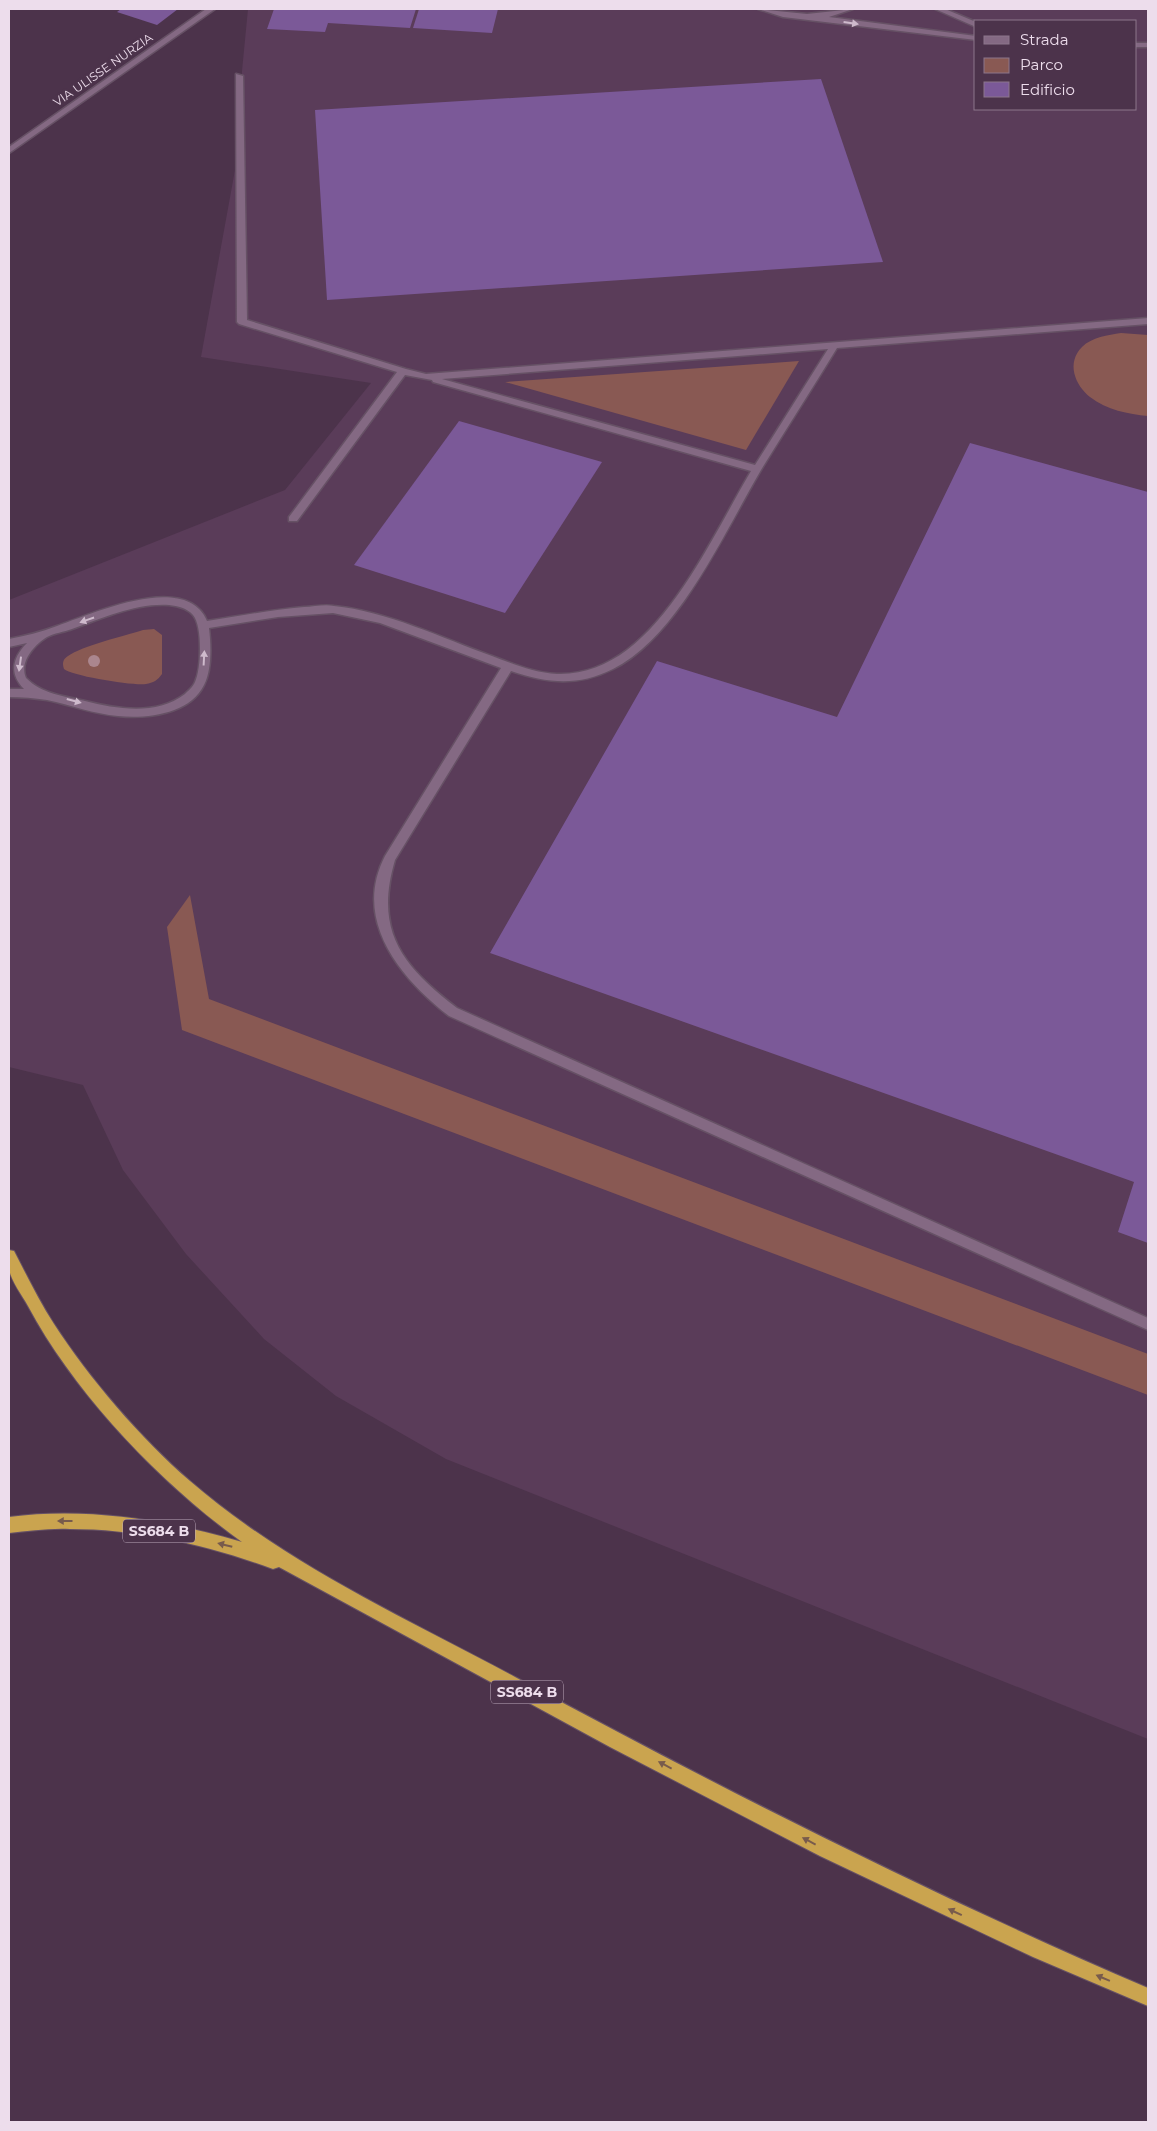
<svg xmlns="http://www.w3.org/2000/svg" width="1157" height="2131" viewBox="0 0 1157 2131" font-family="Montserrat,sans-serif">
<rect width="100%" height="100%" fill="#4c334b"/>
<path fill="#5a3c59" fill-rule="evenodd" d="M248,9H1148V1739L446,1459L336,1396L264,1339L186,1254L123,1170L83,1085L9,1067V600L285,490L371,383L201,357L239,148L242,71ZM976,21H1136V109H976Z"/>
<g fill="#895953">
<path d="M1121,333L1148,335V416C1128,414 1107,410 1090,397C1075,385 1066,363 1082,347C1092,337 1108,335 1121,333Z"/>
<polygon points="799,361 746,450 505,382"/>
<path d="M154,629L162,635V674C158,680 153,683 146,684C134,686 72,676 64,669C62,663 63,659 68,656C82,646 124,636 143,630Z"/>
<polygon points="190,895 209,999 1148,1354 1148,1395 182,1030 167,927"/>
</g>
<g fill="#7b5998">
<polygon points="121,9 178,9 157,25 117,12"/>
<polygon points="274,9 416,9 410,28 328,23 325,32 267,29"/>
<polygon points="419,9 498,9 492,33 413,28"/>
<polygon points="821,79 883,262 327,300 315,110"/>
<polygon points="459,421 602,462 505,613 354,565"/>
<polygon points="970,443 1148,492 1148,1243 1118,1232 1134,1182 490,953 657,661 837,717"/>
</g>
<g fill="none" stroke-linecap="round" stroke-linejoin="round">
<g stroke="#665165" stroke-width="3">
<path id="service" d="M236,74L243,76L247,320L406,369L426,374L1148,318V324L837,348C812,389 786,429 761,470C725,531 678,637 613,669C577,687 547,683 511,671L395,860C374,931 402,966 457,1008L1148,1318V1330L449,1016C400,978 352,920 385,856L501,668L380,623L333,613L278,617L209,628C211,645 212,670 204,685C190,714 147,719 118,716C94,714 71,705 47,700C34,698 22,697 9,697V689H24C9,674 12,658 27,643L9,647V639C25,636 41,632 57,626C92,614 186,571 207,621C239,616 271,610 304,607C313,607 324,604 334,606C386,611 442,638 492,656C513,664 535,673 557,674C582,675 607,665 627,650C680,610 718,527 751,471L433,382L432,380L405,375L297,521H289V517L397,372L239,324L237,322ZM828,349L755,465L442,379ZM169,605C178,606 187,608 193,615C203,627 201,669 195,682C193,687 188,691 185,694C156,716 117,709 85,701C64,696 42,694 26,678C19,662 34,645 47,637C54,633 64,632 72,629C103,618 136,603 169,605Z"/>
</g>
<g stroke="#665165" stroke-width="3">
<g id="minor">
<polygon points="206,9 215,9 9,153 9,147"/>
<polygon points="758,9 807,14 853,9 829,17 976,36 976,40 783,17"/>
<polygon points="935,9 945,9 976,22 976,27"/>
<rect x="1136" y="43" width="12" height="4"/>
</g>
</g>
<g stroke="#665165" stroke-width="2">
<path id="trunk" d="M9,1250L14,1251C27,1276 39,1301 54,1324C89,1378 141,1439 190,1481C286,1564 403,1617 515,1677C722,1789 931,1895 1148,1988V2006L1033,1957L820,1856L610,1747L279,1567L273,1569C208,1545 139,1529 70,1529C49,1528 29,1531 9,1533V1517C88,1507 166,1520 242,1542C161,1484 75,1394 28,1306C22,1295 11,1281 9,1269C8,1263 9,1256 9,1250Z"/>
</g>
<use href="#service" fill="#846983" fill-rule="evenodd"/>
<use href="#minor" fill="#846983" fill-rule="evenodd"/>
<use href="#trunk" fill="#caa44f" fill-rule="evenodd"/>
</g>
<circle fill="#ab868e" cx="94" cy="661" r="6"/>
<defs><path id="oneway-solid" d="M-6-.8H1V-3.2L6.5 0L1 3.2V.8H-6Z" transform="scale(1.25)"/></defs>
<g fill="#cebacc">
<use href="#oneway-solid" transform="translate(851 23) rotate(8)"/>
<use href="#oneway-solid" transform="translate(87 620) rotate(161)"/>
<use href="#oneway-solid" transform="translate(204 658) rotate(-87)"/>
<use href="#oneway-solid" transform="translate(20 664) rotate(98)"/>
<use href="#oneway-solid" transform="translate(74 701) rotate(15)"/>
</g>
<g fill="#785b4c">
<use href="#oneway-solid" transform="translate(65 1521) rotate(180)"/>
<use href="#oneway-solid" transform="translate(225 1545) rotate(-166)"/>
<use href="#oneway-solid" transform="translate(665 1765) rotate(-152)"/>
<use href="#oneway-solid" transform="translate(809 1841) rotate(-152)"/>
<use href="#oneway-solid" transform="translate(955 1912) rotate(-155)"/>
<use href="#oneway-solid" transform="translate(1103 1978) rotate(-157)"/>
</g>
<g text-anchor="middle" stroke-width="5" stroke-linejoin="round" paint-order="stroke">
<g font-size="12" fill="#edddec" stroke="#4c334b">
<text transform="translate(103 70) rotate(-35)" y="4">VIA ULISSE NURZIA</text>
</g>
<g fill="#4c334b" stroke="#bdaabc" stroke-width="1">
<rect x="123" y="1519.5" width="72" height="23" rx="4"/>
<rect x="491" y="1680.5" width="72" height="23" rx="4"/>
</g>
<g font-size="14" font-weight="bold" fill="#edddec">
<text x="159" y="1536">SS684 B</text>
<text x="527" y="1697">SS684 B</text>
</g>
</g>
<rect width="1157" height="2131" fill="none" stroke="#edddec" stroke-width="20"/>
<rect x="974" y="20" width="162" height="90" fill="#4c334b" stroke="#8c778b"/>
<rect x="984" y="36" width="25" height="8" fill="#846983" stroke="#8c778b"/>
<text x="1020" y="45" font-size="15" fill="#edddec">Strada</text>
<rect x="984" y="58" width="25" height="15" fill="#895953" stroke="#8c778b"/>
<text x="1020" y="70" font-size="15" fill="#edddec">Parco</text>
<rect x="984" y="82" width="25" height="15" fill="#7b5998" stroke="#8c778b"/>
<text x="1020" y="95" font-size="15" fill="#edddec">Edificio</text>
</svg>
